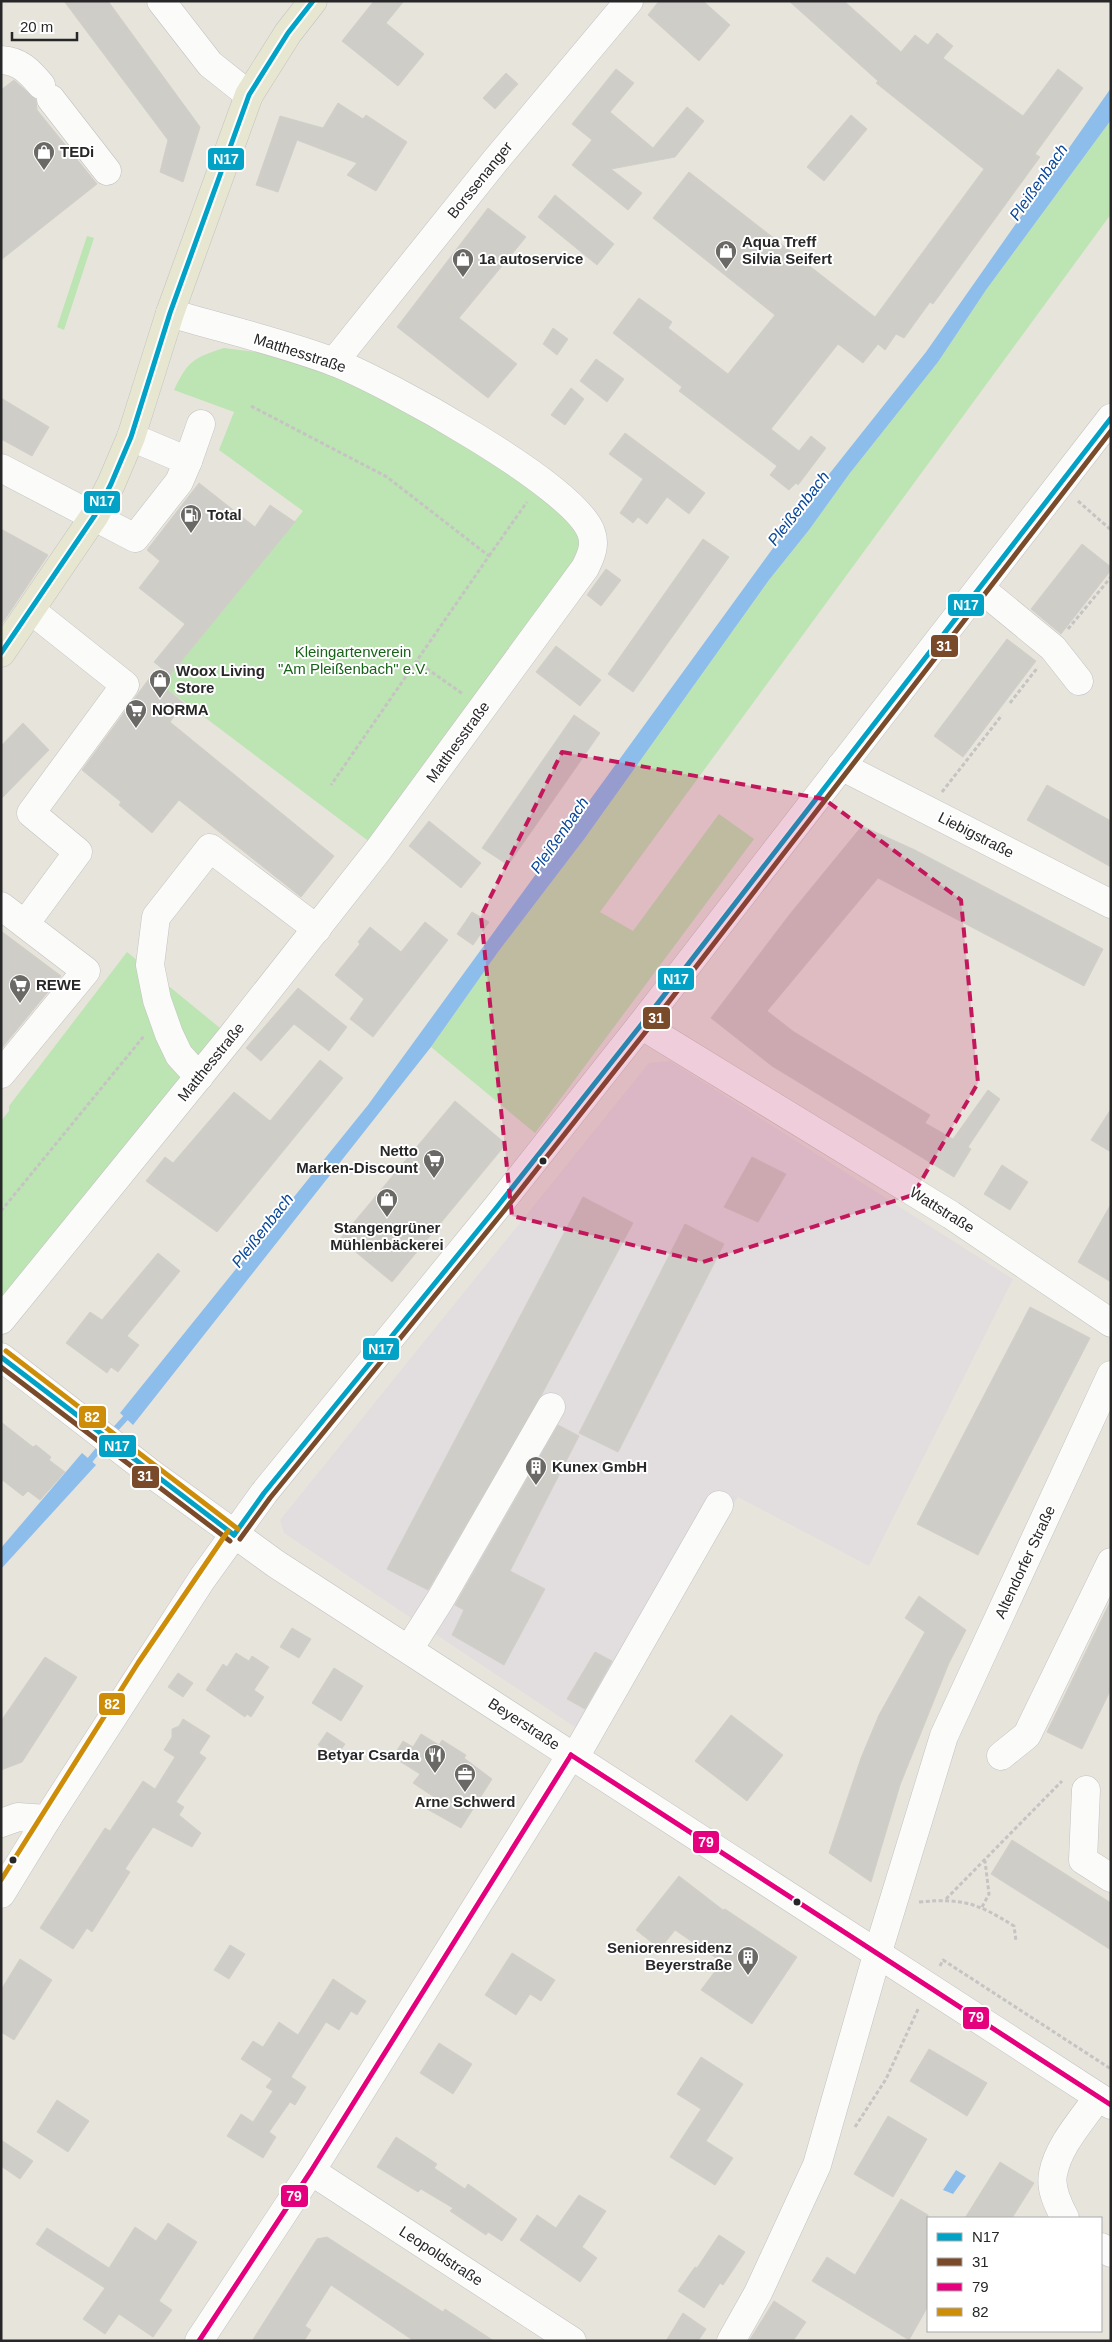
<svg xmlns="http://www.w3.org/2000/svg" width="1112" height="2342" viewBox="0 0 1112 2342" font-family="Arial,sans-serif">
<rect width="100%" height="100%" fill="#e7e4dc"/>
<polygon fill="#e2dedf" points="670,1061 1013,1279 869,1566 738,1497 584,1733 284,1533 280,1520 649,1063"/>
<g fill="#bde4b3">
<polygon points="1111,120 1111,214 600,912 633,931 719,814 754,839 535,1133 431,1047 498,952 585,838 769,580 809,530 850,473 938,362 986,290"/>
<polygon points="87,236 94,238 64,330 57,327"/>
<path d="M224,348L334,362L542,481L594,548L379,849L162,685L303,511L219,450L234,412L174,390C188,361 193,358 224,348Z"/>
<polygon points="127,952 231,1037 1,1318 1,1121 9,1111 9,1106"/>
</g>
<g fill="#8dbdeb">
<polygon points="1111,88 1111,120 986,290 938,362 850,473 809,530 769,580 585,838 498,952 431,1047 133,1425 120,1413 368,1105 803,507 926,352"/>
<polygon points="82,1453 96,1465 1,1569 1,1548"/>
<polygon points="956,2170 966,2176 953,2194 943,2190"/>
</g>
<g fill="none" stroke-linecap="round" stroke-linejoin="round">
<g stroke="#8dbdeb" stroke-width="6">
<polyline points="111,1434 131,1412"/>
<polyline points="86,1465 103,1444"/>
</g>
</g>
<g fill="#cfcdc7" stroke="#d1cfc8">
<polygon points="64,1 108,1 200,127 183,182 160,172 168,140"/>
<polygon points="374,1 404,1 386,23 424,54 398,86 342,41"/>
<polygon points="659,1 703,1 730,25 699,61 648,15"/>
<polygon points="789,1 844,1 901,52 915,35 928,45 937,33 953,46 943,58 1023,116 1058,69 1083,88 1035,154 1040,157 933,304 930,302 904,338 896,334 885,350 878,344 863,363 838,344 771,429 799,451 811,436 826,448 798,485 796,483 789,490 770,475 777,466 679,391 682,387 613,333 639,298 672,322 668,328 728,374 775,315 653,218 689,172 875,317 984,169 876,83 878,81"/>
<polygon points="616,69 634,83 610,112 653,148 687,107 704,121 675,157 611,169 642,193 628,210 572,165 592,140 572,124"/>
<polygon points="506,73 518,84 495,109 483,98"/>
<polygon points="14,80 36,100 37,110 97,184 1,260 1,90"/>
<polygon points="338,103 363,119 366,115 407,142 376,191 347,175 357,163 297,140 278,192 256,185 280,116 323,128"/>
<polygon points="851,115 867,129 824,181 807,167"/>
<polygon points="555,195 614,244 597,265 538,217"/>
<polygon points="488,208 526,237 459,318 517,364 488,398 397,327"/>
<polygon points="553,328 568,339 557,355 543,344"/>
<polygon points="596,359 624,379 607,402 580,381"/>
<polygon points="571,388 584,399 565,425 551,415"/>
<polygon points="1,398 49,427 32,456 1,439"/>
<polygon points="625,433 705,493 689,514 667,497 647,524 638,517 633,523 620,513 643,479 609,454"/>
<polygon points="199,483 255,527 270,505 295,522 170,675 154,662 185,624 139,588 160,561 147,550"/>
<polygon points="1,529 48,555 1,625"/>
<polygon points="703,539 729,557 633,692 608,674"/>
<polygon points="1082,544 1111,567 1111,570 1061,634 1031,609"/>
<polygon points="606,569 621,580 601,606 587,595"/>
<polygon points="1007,639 1036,661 963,757 934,736"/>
<polygon points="556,646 601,680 580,706 536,672"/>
<polygon points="151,676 184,703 170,722 334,856 301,897 179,800 152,833 119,805 121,802 82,770"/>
<polygon points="574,715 600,733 508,865 482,848"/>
<polygon points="23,723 49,750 1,799 1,746"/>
<polygon points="1047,785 1111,821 1111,867 1027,820"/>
<polygon points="429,821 481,863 461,888 409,846"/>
<polygon points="862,826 915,850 1103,949 1084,986 878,878 767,1011 794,1032 930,1115 925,1123 953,1139 988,1090 1000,1099 968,1147 971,1149 954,1177 772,1066 711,1018 790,914"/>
<polygon points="472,912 489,922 473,945 457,934"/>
<polygon points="425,922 448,940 373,1037 350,1019 364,999 335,975 360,944 358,942 370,927 401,952"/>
<polygon points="1,931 61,976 1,1049"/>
<polygon points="298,988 347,1027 329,1051 294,1024 261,1061 246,1048"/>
<polygon points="320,1060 343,1078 217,1232 146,1181 165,1157 173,1163 234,1092 270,1121"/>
<polygon points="455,1101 506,1144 392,1282 340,1239"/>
<polygon points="1111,1109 1111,1152 1091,1140"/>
<polygon points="752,1157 786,1174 758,1222 724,1207"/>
<polygon points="1002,1165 1028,1182 1010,1210 984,1194"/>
<polygon points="583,1197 633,1223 542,1394 428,1590 387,1569"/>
<polygon points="1111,1204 1111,1282 1078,1262"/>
<polygon points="685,1224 724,1244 618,1452 579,1433"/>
<polygon points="158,1253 180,1271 127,1336 139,1345 118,1372 111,1367 107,1373 66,1343 90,1312 102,1320"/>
<polygon points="1030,1307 1090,1338 978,1555 917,1524"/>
<polygon points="1,1422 33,1447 36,1445 51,1457 49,1460 65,1472 40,1500 28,1491 23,1496 1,1479"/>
<polygon points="558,1425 579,1436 510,1571 545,1589 504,1665 452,1635 464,1610 455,1605"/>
<polygon points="919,1596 966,1630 949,1663 900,1785 871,1882 829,1853 861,1758 879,1715 925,1632 905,1618"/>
<polygon points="1111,1600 1111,1689 1082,1749 1047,1732"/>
<polygon points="292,1628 311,1639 299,1658 280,1647"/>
<polygon points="595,1652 612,1661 585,1709 567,1699"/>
<polygon points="236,1653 249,1661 252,1656 269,1667 254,1690 264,1697 251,1717 247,1714 245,1717 206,1690 223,1664 227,1667"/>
<polygon points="45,1657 77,1677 22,1762 1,1770 1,1721"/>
<polygon points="334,1668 363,1686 341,1721 312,1703"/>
<polygon points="178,1673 193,1683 183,1697 168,1687"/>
<polygon points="731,1715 783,1755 747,1801 695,1761"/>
<polygon points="183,1719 210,1736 199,1753 206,1758 176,1802 184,1807 179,1815 201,1833 192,1847 153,1827 125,1869 130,1872 92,1932 87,1928 73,1949 40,1928 105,1828 110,1831 143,1781 155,1789 175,1757 164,1750 172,1737 172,1729 179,1726"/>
<polygon points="327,1732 345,1744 336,1757 318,1745"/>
<polygon points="421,1734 439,1745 442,1740 466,1755 464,1758 492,1779 461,1828 427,1809 434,1797 413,1783 420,1774 393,1757 403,1741 413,1747"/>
<polygon points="1012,1840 1111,1903 1111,1950 991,1874"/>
<polygon points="679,1876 723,1910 725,1909 797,1957 752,2024 701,1990 722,1962 675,1930 660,1949 636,1930"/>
<polygon points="230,1945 245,1954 229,1979 214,1970"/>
<polygon points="512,1953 555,1980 541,2001 530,1994 516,2015 485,1995"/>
<polygon points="20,1959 52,1980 14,2040 1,2032 1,1990"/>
<polygon points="333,1979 366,2001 357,2015 351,2011 339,2030 326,2022 291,2077 306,2087 295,2105 290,2102 269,2132 276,2137 263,2158 227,2136 241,2114 253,2122 273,2091 266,2087 272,2079 241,2059 253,2041 263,2047 279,2022 298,2035"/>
<polygon points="439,2043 472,2064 453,2094 420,2073"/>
<polygon points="929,2049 987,2083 967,2116 910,2081"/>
<polygon points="701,2057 743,2084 706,2141 733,2158 715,2185 670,2157 701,2109 677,2094"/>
<polygon points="57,2100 89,2121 68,2152 37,2132"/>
<polygon points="888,2116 927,2139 893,2197 854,2174"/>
<polygon points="396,2137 437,2164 434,2168 465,2189 468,2184 517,2219 502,2241 488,2232 486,2235 450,2211 453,2208 421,2189 418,2192 377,2167"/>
<polygon points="1,2140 33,2161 20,2179 1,2166"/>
<polygon points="1000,2162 1034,2183 1012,2218 965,2218"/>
<polygon points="579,2195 606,2211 582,2247 597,2258 580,2282 520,2240 537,2215 556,2228"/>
<polygon points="901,2199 928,2215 928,2306 909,2340 812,2281 827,2257 855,2275"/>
<polygon points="168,2223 197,2242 159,2301 172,2310 153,2337 119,2314 105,2334 83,2319 105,2288 36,2244 47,2228 109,2268 135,2227 156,2241"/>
<polygon points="719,2235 745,2252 723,2285 720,2283 704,2308 678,2291 695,2267 697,2268"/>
<polygon points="327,2237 443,2312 445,2309 494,2341 414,2341 331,2285 305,2326 311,2330 304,2341 252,2341 317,2239"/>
<polygon points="774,2301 806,2322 793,2341 749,2341"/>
<polygon points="683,2313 706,2329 698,2341 666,2341"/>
</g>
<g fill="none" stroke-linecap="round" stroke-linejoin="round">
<g stroke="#c4c2c2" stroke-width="29">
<g id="minor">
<polyline points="161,1 210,64 249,95"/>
<path d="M1,60C20,61 29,71 41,85"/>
<polyline points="51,99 107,171"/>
<polyline points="334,362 495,161 629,1"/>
<polyline points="188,461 201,424"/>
<polyline points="1,468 135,538 179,482 188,461 131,437"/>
<polyline points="980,588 1053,648 1079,681"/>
<polyline points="841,766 1111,904"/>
<polyline points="1,906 86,971 1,1074"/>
<polyline points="25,924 78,852 31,813 125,685 32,611"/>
<polyline points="641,1025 951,1215 1111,1323"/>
<polyline points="199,1077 179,1055 169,1034 157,1000 150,965 156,917 210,848 317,929"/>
<path d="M1,1320L231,1037L379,849L585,568C591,556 596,545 591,532C574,485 384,381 334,362C281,342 224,329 170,313"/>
<polyline points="1,1357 152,1474 276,1564 1111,2105"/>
<polyline points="409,1649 440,1600 551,1407"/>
<polyline points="1001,1756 1027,1735 1111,1562"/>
<polyline points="575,1757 719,1505"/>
<polyline points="1086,1790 1083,1860 1111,1878"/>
<polyline points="1,1823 18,1817 47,1819"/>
<polyline points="1,1894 47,1819 202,1579 264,1493 497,1207 641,1025 1111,418"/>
<polyline points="311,2171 572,2341"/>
<path d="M1065,2218C1058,2205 1050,2189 1053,2174C1058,2146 1082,2120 1098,2097"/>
<polyline points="1101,2247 1111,2253"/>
<polyline points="199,2341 311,2171 571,1755"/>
<polyline points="731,2341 758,2293 817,2165 877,1955 944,1736 1111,1375"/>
</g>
</g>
<g stroke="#c3c2bf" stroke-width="29">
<polyline id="major" points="1,653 95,515 111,484 131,437 170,313 249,95 288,33 313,1"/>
</g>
<g stroke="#c5c4c3" stroke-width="3" stroke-dasharray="4 2.5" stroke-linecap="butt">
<polyline points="251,406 387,477 489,556 331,785"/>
<polyline points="1078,501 1111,530"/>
<polyline points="489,556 527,502"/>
<polyline points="1068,629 1111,577"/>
<polyline points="416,661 463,694"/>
<polyline points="1010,703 1038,667"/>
<polyline points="942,792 1002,715"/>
<polyline points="1,1211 144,1036"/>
<polyline points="946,1899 1062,1781"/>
<path d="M919,1902C963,1898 977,1903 1014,1926L1016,1941"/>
<polyline points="982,1907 989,1894 985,1861"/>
<polyline points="940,1966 943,1960 1111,2069"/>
<polyline points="855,2127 886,2079 919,2007"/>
</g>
<use href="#minor" stroke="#fbfbfa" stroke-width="28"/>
<use href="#major" stroke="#e6e6d1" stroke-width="28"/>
<g stroke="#fff" stroke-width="9">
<g id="bus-1">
<polyline points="1,653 95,515 111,484 131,437 170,313 249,95 288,33 313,1"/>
<polyline points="1,1357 234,1535"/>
<polyline points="234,1535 264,1493 497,1207 641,1025 1111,418"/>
</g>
</g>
<g stroke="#fff" stroke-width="9">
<g id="bus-2">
<polyline points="1,1367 230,1541"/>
<polyline points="240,1539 270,1498 503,1212 647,1030 1111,431"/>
</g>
</g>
<g stroke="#fff" stroke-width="9">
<g id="bus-3">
<polyline points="571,1755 1111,2105"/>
<polyline points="199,2341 311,2171 571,1755"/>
</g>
</g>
<g stroke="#fff" stroke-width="9">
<g id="bus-4">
<polyline points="6,1351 238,1529"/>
<polyline points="1,1880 138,1663 228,1531"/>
</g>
</g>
<use href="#bus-1" stroke="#02a2c6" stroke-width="5"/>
<use href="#bus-2" stroke="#7a4b2a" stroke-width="5"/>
<use href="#bus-3" stroke="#e5007d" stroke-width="5"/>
<use href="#bus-4" stroke="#cd8d08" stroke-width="5"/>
</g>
<path fill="#c2185b" fill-opacity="0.2" stroke="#c2185b" stroke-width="4" stroke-dasharray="10 6" stroke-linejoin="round" d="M562,752L824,799L961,900L978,1083L913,1195L703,1262L512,1216L481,916Z"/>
<defs>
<g id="shop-pin" transform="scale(1.125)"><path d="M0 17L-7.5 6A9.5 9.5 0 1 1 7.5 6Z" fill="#6a6966" stroke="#fff"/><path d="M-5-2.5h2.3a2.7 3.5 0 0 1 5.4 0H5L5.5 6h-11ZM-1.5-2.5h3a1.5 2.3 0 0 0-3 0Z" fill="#fff"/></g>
<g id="fuel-pin" transform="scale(1.125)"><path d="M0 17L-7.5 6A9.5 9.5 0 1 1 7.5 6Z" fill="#6a6966" stroke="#fff"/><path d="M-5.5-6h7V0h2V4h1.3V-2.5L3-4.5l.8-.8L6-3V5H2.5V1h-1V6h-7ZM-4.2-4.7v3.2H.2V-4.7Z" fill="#fff"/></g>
<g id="supermarket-pin" transform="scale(1.125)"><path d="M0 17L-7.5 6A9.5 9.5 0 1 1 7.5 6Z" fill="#6a6966" stroke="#fff"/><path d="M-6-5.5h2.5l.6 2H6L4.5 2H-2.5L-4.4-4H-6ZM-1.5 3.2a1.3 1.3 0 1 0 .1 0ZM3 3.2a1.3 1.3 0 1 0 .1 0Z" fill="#fff"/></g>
<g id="building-pin" transform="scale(1.125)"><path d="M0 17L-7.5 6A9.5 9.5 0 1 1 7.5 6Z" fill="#6a6966" stroke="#fff"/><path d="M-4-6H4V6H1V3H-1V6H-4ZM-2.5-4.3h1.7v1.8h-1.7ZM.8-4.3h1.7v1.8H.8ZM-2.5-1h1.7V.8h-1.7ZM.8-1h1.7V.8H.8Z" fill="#fff"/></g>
<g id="restaurant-pin" transform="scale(1.125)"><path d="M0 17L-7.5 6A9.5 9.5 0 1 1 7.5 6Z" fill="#6a6966" stroke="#fff"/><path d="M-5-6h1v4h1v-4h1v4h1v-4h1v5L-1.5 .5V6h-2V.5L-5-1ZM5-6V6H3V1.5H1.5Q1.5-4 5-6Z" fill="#fff"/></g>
<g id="office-pin" transform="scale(1.125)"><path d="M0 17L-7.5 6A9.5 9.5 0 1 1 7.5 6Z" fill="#6a6966" stroke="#fff"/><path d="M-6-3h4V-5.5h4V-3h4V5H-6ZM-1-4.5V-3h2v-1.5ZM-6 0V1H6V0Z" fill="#fff"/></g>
</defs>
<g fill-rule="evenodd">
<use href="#shop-pin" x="44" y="152"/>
<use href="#shop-pin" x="726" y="251"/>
<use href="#shop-pin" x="463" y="259"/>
<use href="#fuel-pin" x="191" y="515"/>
<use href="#shop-pin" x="160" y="680"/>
<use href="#supermarket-pin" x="136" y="710"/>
<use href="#supermarket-pin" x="20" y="985"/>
<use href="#supermarket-pin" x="434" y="1160"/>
<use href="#shop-pin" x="387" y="1199"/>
<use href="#building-pin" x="536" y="1467"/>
<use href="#restaurant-pin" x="435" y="1755"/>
<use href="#office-pin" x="465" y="1774"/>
<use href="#building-pin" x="748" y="1957"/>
</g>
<g fill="#272727" stroke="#fff" stroke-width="2">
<circle cx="543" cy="1161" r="4.5"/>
<circle cx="13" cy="1860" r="4.5"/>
<circle cx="797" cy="1902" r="4.5"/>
</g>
<g text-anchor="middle" stroke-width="4" stroke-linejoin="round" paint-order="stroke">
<g font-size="15" font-weight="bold" fill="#272727" stroke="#fff" text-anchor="start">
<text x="60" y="157">TEDi</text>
<text x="742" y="247">Aqua Treff<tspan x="742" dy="17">Silvia Seifert</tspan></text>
<text x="479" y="264">1a autoservice</text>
<text x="207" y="520">Total</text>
<text x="176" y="676">Woox Living<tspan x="176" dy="17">Store</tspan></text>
<text x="152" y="715">NORMA</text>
<text x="36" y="990">REWE</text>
<text x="418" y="1156" text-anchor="end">Netto<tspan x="418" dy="17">Marken-Discount</tspan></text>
<text x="387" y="1233" text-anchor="middle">Stangengrüner<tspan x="387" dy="17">Mühlenbäckerei</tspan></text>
<text x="552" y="1472">Kunex GmbH</text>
<text x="419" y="1760" text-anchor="end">Betyar Csarda</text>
<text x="465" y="1807" text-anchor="middle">Arne Schwerd</text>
<text x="732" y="1953" text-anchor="end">Seniorenresidenz<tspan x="732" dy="17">Beyerstraße</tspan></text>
</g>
<g font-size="15" fill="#272727" stroke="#fff">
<text transform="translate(480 180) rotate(-51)" y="5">Borssenanger</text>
<text transform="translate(300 353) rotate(18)" y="5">Matthesstraße</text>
<text transform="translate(458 742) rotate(-54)" y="5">Matthesstraße</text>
<text transform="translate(976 835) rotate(27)" y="5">Liebigstraße</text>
<text transform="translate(211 1062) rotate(-51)" y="5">Matthesstraße</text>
<text transform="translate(942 1210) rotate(32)" y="5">Wattstraße</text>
<text transform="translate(1025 1562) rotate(-65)" y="5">Altendorfer Straße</text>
<text transform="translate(524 1724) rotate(33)" y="5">Beyerstraße</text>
<text transform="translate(441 2256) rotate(33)" y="5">Leopoldstraße</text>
</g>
<g font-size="15" fill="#176418" stroke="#fff">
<text x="353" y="657">Kleingartenverein<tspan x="353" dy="17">"Am Pleißenbach" e.V.</tspan></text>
</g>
<g font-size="16" font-style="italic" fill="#094799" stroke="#fff">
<text transform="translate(1038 182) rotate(-55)" y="6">Pleißenbach</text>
<text transform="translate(798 508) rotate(-52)" y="6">Pleißenbach</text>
<text transform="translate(559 835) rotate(-55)" y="6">Pleißenbach</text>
<text transform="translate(262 1230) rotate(-52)" y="6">Pleißenbach</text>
</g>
</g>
<g stroke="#fff" stroke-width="2">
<rect x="207" y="147" width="38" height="24" rx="5" fill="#02a2c6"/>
<rect x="83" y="490" width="38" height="24" rx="5" fill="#02a2c6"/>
<rect x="947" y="593" width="38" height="24" rx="5" fill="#02a2c6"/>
<rect x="930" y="634" width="29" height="24" rx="5" fill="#7a4b2a"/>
<rect x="657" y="967" width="38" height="24" rx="5" fill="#02a2c6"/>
<rect x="642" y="1006" width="29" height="24" rx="5" fill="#7a4b2a"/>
<rect x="362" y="1337" width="38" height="24" rx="5" fill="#02a2c6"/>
<rect x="78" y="1405" width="29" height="24" rx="5" fill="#cd8d08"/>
<rect x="98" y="1434" width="39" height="24" rx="5" fill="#02a2c6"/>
<rect x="131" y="1465" width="29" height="24" rx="5" fill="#7a4b2a"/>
<rect x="98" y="1692" width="28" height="24" rx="5" fill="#cd8d08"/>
<rect x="692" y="1830" width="28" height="24" rx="5" fill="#e5007d"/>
<rect x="962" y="2006" width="28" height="24" rx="5" fill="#e5007d"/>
<rect x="280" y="2184" width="29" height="24" rx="5" fill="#e5007d"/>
</g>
<g font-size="14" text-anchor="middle" font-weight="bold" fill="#fff">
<text x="226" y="164">N17</text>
<text x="102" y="506">N17</text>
<text x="966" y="610">N17</text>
<text x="944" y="651">31</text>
<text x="676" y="984">N17</text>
<text x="656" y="1023">31</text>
<text x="381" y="1354">N17</text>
<text x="92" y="1422">82</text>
<text x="117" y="1451">N17</text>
<text x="145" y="1481">31</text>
<text x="112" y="1709">82</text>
<text x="706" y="1847">79</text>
<text x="976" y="2022">79</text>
<text x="294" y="2201">79</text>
</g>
<rect width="1112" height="2342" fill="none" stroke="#272727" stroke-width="5"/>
<rect x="927" y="2217" width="175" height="115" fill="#ffffff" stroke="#a9a9a9"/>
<rect x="937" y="2233" width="25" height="8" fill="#02a2c6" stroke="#a9a9a9"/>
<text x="972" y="2242" font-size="15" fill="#272727">N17</text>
<rect x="937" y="2258" width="25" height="8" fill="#7a4b2a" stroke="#a9a9a9"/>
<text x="972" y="2267" font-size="15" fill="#272727">31</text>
<rect x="937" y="2283" width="25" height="8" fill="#e5007d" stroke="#a9a9a9"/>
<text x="972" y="2292" font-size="15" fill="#272727">79</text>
<rect x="937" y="2308" width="25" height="8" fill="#cd8d08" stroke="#a9a9a9"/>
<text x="972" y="2317" font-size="15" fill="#272727">82</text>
<path d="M12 32v8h65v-8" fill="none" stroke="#272727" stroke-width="2.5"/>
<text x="20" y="32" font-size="15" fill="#272727" stroke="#ffffff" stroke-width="4" paint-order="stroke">20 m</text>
</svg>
